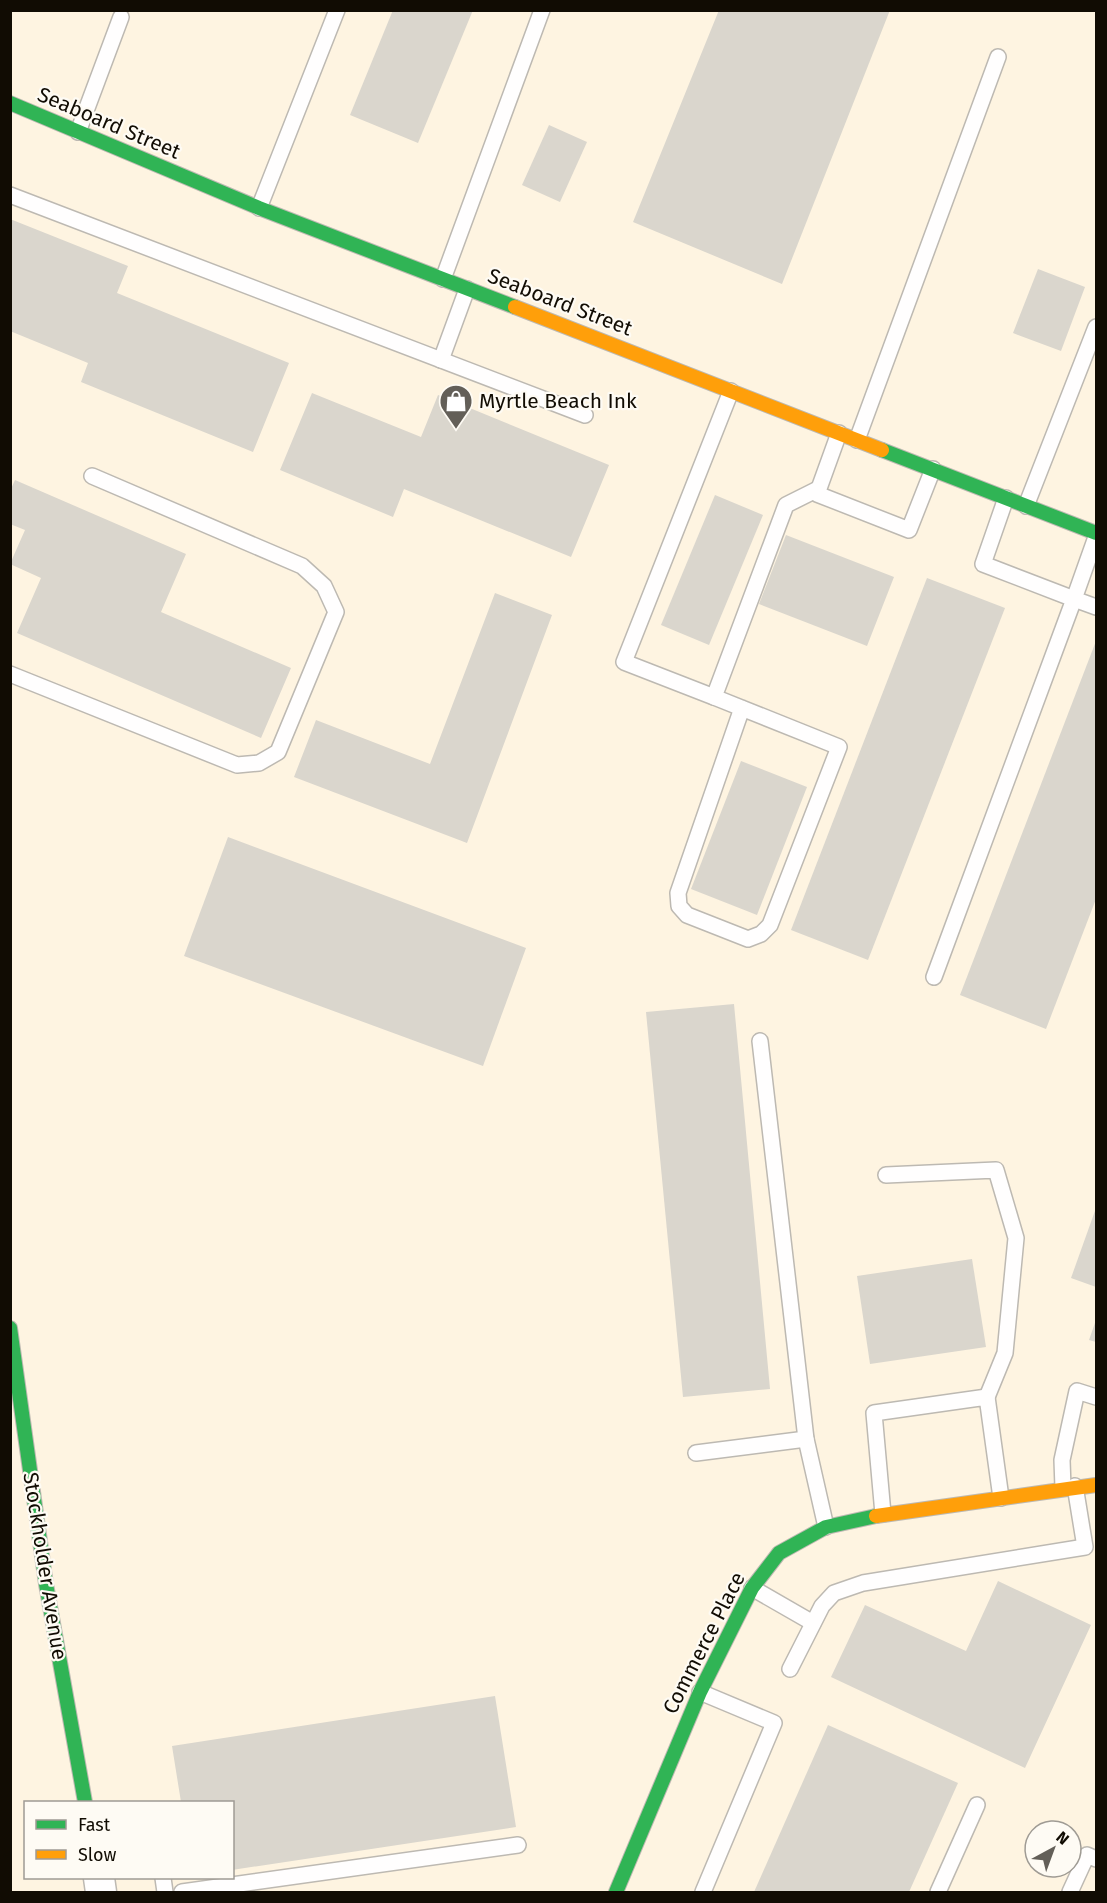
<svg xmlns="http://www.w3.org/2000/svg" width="1107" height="1903" viewBox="0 0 1107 1903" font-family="'Fira Sans',sans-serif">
<rect width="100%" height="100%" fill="#fcfaf6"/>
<path fill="#fef4e1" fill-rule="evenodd" d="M11,11H1096V1892H11ZM26,1802H232V1878H26ZM1035,1831H1071V1867H1035Z"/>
<g fill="#dad6cd">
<polygon points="393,10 473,10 418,143 350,115"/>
<polygon points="719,10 890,10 782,284 633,222"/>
<polygon points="549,125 587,142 560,202 522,185"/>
<polygon points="10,219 128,266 117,293 289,363 253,452 81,382 88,363 10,331"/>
<polygon points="1038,269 1085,287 1061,351 1013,333"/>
<polygon points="312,393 421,437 438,395 609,465 571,557 404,489 393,517 280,470"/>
<polygon points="15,480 186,554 161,612 291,668 261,738 17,633 41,578 10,564 25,530 10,524 10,491"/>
<polygon points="715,495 763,515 709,645 661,625"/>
<polygon points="786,535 894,577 867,646 759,604"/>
<polygon points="927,578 1005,608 868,960 791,930"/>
<polygon points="495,593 552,615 467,843 294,777 316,720 430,764"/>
<polygon points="1096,641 1096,899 1046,1029 960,995"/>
<polygon points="741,761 807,787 757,915 691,889"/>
<polygon points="228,837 526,948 483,1066 184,956"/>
<polygon points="734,1004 770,1389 683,1397 646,1012"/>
<polygon points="1096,1208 1096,1287 1071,1278"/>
<polygon points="972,1259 986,1347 870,1364 857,1276"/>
<polygon points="1096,1320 1096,1342 1089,1340"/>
<polygon points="998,1581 1091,1625 1025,1768 831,1677 865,1605 966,1651"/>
<polygon points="495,1696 516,1827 232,1870 232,1802 181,1802 172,1746"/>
<polygon points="828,1725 958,1783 909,1892 754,1892"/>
</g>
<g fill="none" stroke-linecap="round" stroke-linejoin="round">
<g stroke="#bdb9b2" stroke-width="18">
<g id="lane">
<polyline points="78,132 121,17"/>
<polyline points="10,195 585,415"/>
<polyline points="259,208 337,10"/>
<polyline points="443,279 542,10"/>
<polyline points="441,360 467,289"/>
<polyline points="839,433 817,494 909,530 933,469"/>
<polyline points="857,440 998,57"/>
<polyline points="1026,506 1096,327"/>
<polyline points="1096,537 1074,599 1096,607"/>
<polyline points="10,674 237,765 259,763 278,752 336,612 324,586 302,566 92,476"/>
<polyline points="714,697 624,662 731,391"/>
<polyline points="742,708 678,893 679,906 687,915 748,939 761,934 770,925 839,747 714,697 786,505 818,489"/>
<polyline points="934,977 1074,599 983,564 1006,498"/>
<polyline points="760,1041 806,1439 826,1527"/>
<polyline points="886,1175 996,1170 1016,1238 1005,1353 987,1397"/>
<polyline points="696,1453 806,1439"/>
<polyline points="1063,1488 1062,1460 1077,1391 1096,1397"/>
<polyline points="883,1514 874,1413 987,1397 1001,1498"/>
<polyline points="752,1588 813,1623"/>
<polyline points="790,1669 822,1606 834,1593 863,1583 1085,1547 1075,1486"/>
<polyline points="700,1692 774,1723 703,1892"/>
<polyline points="163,1878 165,1892"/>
<polyline points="182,1892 518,1845"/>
<polyline points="938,1892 977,1805"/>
<polyline points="1070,1892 1087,1855 1096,1859"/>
</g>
</g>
<g stroke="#bdb9b2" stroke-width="33">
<polyline id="street" points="99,1878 101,1892"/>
</g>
<g stroke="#bdb9b2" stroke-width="16">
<g id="fast">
<polyline points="10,103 259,208 515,307"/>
<polyline points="882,450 1096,533"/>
<polyline points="10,1328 46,1584 85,1802"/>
<polyline points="616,1892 700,1692 752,1588 779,1553 826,1527 876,1516"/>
</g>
</g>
<g stroke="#bdb9b2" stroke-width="16">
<g id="slow">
<polyline points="515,307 882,450"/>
<polyline points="876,1516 1096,1485"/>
</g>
</g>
<use href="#lane" stroke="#fffefe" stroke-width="15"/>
<use href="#street" stroke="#fffefe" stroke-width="30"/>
<use href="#fast" stroke="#30b455" stroke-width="14"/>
<use href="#slow" stroke="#ff9f0a" stroke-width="14"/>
</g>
<defs>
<g id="shop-pin" transform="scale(1.725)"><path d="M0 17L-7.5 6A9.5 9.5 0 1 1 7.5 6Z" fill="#635f58" stroke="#fefbf4"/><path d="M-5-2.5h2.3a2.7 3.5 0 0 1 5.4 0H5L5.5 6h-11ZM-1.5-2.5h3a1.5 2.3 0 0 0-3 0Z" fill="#fff"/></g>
</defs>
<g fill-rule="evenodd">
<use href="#shop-pin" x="456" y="401"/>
</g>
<g text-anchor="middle" stroke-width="4.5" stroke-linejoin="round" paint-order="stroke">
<g font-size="21" fill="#110c03" stroke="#fefbf4">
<text transform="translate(109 123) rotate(23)" y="7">Seaboard Street</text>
<text transform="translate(560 302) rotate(21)" y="7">Seaboard Street</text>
<text transform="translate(45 1566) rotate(81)" y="7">Stockholder Avenue</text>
<text transform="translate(704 1643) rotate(-63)" y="7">Commerce Place</text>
</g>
<g font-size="21" fill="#110c03" stroke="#fefbf4" text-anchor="start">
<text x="479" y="408">Myrtle Beach Ink</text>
</g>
</g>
<rect width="1107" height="1903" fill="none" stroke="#110c03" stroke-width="24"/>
<rect x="24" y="1801" width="210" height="78" fill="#fefbf4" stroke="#9f9b94" stroke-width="1.5"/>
<rect x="36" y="1820" width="30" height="9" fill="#30b455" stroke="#9f9b94" stroke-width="1.5"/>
<text x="78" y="1831" font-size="18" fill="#110c03">Fast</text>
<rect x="36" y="1850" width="30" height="9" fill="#ff9f0a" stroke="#9f9b94" stroke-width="1.5"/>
<text x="78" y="1861" font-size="18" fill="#110c03">Slow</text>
<g transform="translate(1053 1849) rotate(41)"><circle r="28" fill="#fefbf4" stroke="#9f9b94" stroke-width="1.5"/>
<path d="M0-4.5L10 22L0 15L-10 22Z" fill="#635f58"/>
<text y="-9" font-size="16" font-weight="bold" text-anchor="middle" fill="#110c03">N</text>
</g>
</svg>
